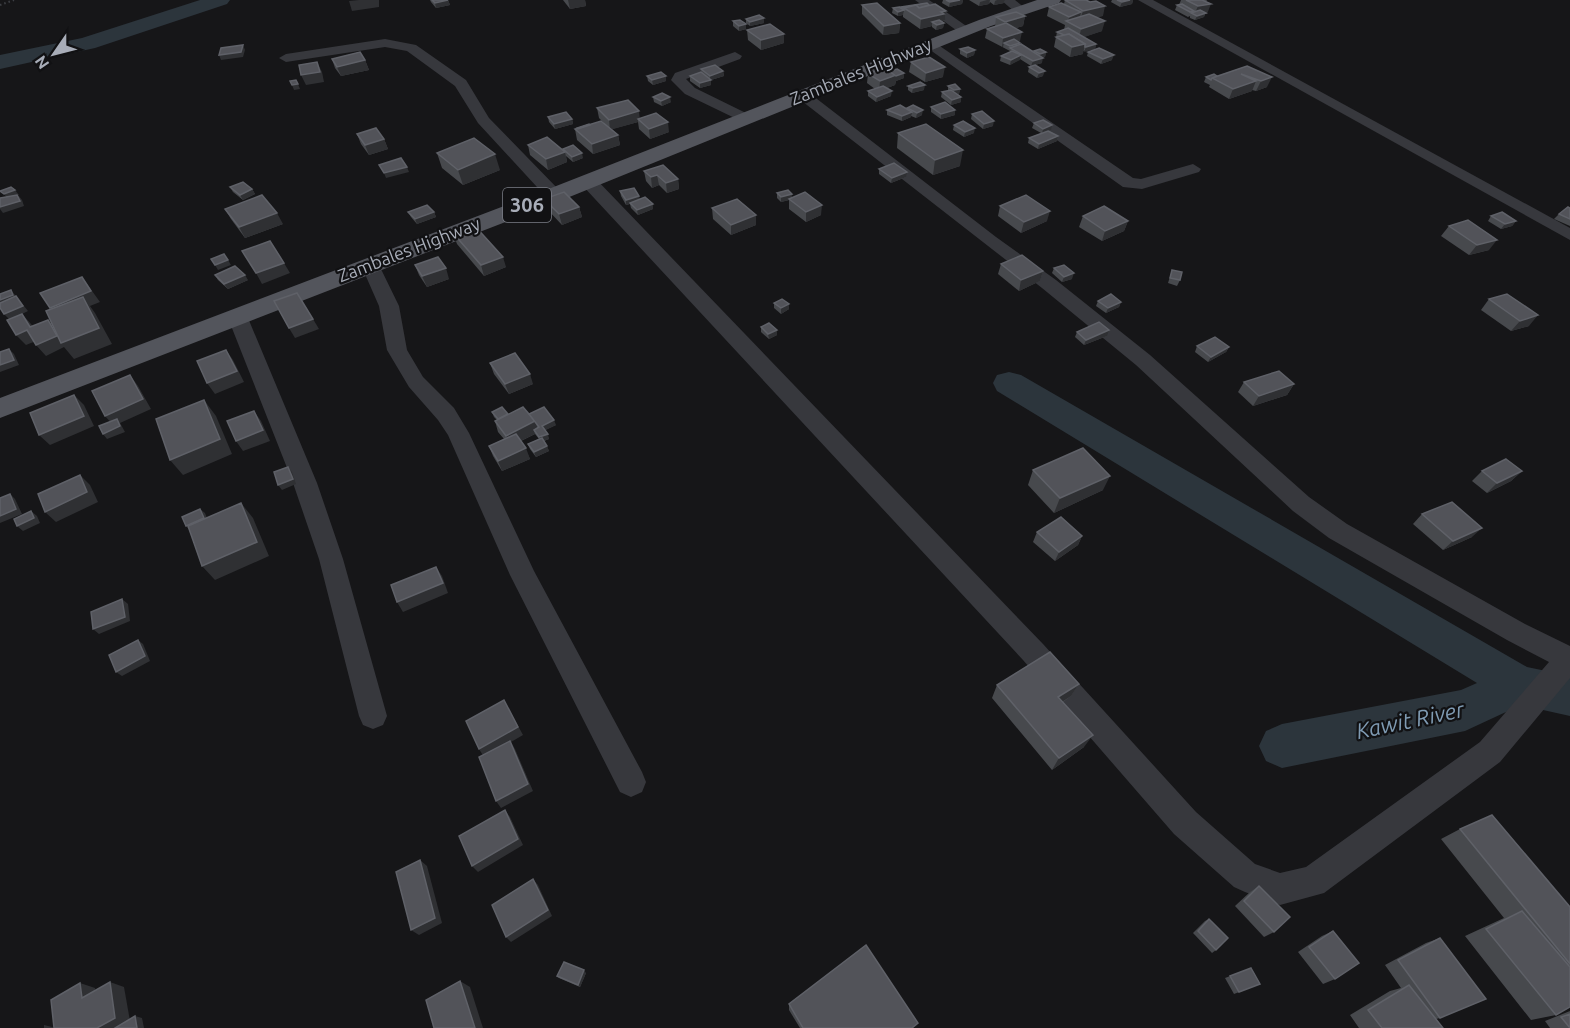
<svg xmlns="http://www.w3.org/2000/svg" width="1570" height="1028" viewBox="0 0 1570 1028" font-family="Ubuntu,sans-serif">
<rect width="100%" height="100%" fill="#161618"/>
<g fill="none" stroke-linecap="round" stroke-linejoin="round">
<g fill="#2c353c" fill-rule="evenodd">
<polygon points="200,0 230,0 227,4 95,48 0,69 0,55 82,38"/>
<polygon points="1009,372 1021,375 1527,667 1570,676 1570,716 1521,705 1465,731 1282,768 1266,761 1259,746 1266,731 1282,724 1461,690 1477,683 997,391 993,383 997,375"/>
</g>
<polyline stroke="#3d3f44" stroke-width="2" stroke-dasharray="1.5 3" stroke-linecap="butt" points="0,5 14,0"/>
<g fill="#37383d" fill-rule="evenodd">
<polygon points="915,0 929,0 972,30 970,33 960,33"/>
<polygon points="1001,0 1015,0 1027,10 1026,13 1016,13"/>
<polygon points="1138,0 1153,0 1570,228 1570,240"/>
<polygon points="385,39 416,45 466,80 489,118 560,191 562,195 560,199 548,199 478,123 455,86 407,51 385,47 286,62 279,58 286,54"/>
<polygon points="931,40 1133,178 1141,179 1193,164 1201,169 1199,172 1142,189 1123,187 926,47 924,44"/>
<polygon points="735,52 742,56 740,59 686,79 695,88 750,115 753,118 750,121 745,123 685,94 671,80 675,73"/>
<polygon points="803,91 808,92 996,237 1056,280 1150,355 1309,497 1347,524 1525,624 1570,646 1570,678 1500,762 1324,893 1280,905 1245,892 1234,887 1174,834 1023,660 582,185 580,181 582,177 594,177 1043,644 1196,812 1255,864 1280,873 1306,867 1480,742 1549,662 1507,640 1329,538 1293,511 1136,365 1042,288 798,98 796,95 798,92"/>
<polygon points="370,259 377,261 379,265 399,306 407,350 423,377 454,408 469,433 534,571 642,772 646,782 642,792 631,797 620,792 510,575 448,435 438,420 409,387 387,350 379,306 361,265 363,261"/>
<polygon points="238,312 245,314 248,318 317,483 343,559 387,716 383,725 373,729 363,725 359,716 319,559 293,483 228,318 231,314"/>
</g>
<polygon fill="#53555c" fill-rule="evenodd" points="1037,0 1061,0 1059,3 991,26 562,200 0,418 0,398 546,190 979,20"/>
</g>
<g fill="#47494d">
<polygon points="430,0 448,0 450,5 436,8 431,2"/>
<polygon points="563,0 585,0 586,6 570,9"/>
<polygon points="943,0 963,0 962,4 949,7 942,3"/>
<polygon points="969,0 1005,0 1004,3 994,5 990,2 989,4 979,6"/>
<polygon points="1065,0 1103,16 1096,17 1102,31 1083,37 1096,44 1095,49 1083,51 1083,54 1070,57 1054,47 1057,32 1064,30 1065,25 1047,16 1049,7 1064,4"/>
<polygon points="1112,0 1133,0 1132,4 1120,7 1111,2"/>
<polygon points="1181,0 1207,0 1206,2 1207,14 1205,14 1204,17 1195,20 1190,18 1190,16 1188,17 1175,10 1177,5 1179,5"/>
<polygon points="862,5 900,23 899,33 883,35 862,14"/>
<polygon points="929,5 946,11 945,20 943,21 943,23 944,23 943,28 936,30 932,27 932,26 920,29 903,17 903,15 898,16 892,13 893,8 901,8 901,7"/>
<polygon points="1025,16 1023,26 1016,28 1020,41 1018,42 1020,45 1034,52 1034,51 1046,52 1045,57 1042,58 1042,63 1031,66 1020,59 1010,65 1000,61 1001,56 1010,52 1010,51 985,38 987,29 995,27 996,17"/>
<polygon points="764,18 764,23 750,26 746,23 746,19"/>
<polygon points="733,21 746,29 739,31 733,26"/>
<polygon points="747,30 784,43 761,50 748,40"/>
<polygon points="960,49 975,50 974,55 967,58 960,54"/>
<polygon points="1088,52 1112,60 1101,64 1087,56"/>
<polygon points="332,59 365,60 369,70 341,76 335,68"/>
<polygon points="911,62 943,77 925,82 909,72"/>
<polygon points="1247,66 1267,87 1256,91 1252,90 1252,91 1229,99 1209,87 1210,85 1204,82 1206,77 1217,76"/>
<polygon points="1029,67 1043,76 1037,78 1028,72"/>
<polygon points="701,69 723,71 724,76 711,80 711,85 700,88 690,81 690,76 702,73"/>
<polygon points="868,74 904,78 896,81 895,85 887,88 891,96 876,102 868,96 868,91 875,89 867,83"/>
<polygon points="647,76 666,81 653,85 648,81"/>
<polygon points="908,86 924,90 912,93 908,90"/>
<polygon points="948,86 960,89 959,94 958,94 961,97 961,102 951,105 941,97 942,92 948,91"/>
<polygon points="653,97 671,102 662,106 654,102"/>
<polygon points="931,107 955,110 955,115 941,119 931,112"/>
<polygon points="597,108 640,118 669,132 650,139 639,129 638,122 612,129 618,135 620,145 593,154 577,140 575,129 604,123 599,118"/>
<polygon points="907,108 922,115 916,118 911,116 911,117 902,121 887,115 887,110 907,109"/>
<polygon points="972,114 993,126 983,129 971,119"/>
<polygon points="548,117 572,119 573,124 555,129 549,122"/>
<polygon points="1034,123 1051,130 1049,131 1058,136 1057,141 1038,149 1028,143 1029,138 1041,133 1032,128"/>
<polygon points="954,125 974,133 964,137 953,130"/>
<polygon points="898,133 960,166 933,175 897,148"/>
<polygon points="357,134 384,139 388,149 369,155 361,144"/>
<polygon points="528,145 563,150 563,149 583,158 573,162 566,156 567,162 548,170 530,155"/>
<polygon points="437,153 500,170 463,185 442,168"/>
<polygon points="879,169 906,177 891,183 879,174"/>
<polygon points="644,171 678,179 679,189 667,193 659,185 652,188 646,181"/>
<polygon points="230,187 252,189 255,194 243,200 233,192"/>
<polygon points="620,191 653,204 653,209 638,215 631,208 630,204 626,205 621,196"/>
<polygon points="777,193 792,194 792,198 821,215 806,222 789,209 789,200 781,202 777,198"/>
<polygon points="544,199 579,207 582,217 562,225 547,209"/>
<polygon points="1000,206 1047,221 1021,233 998,216"/>
<polygon points="712,208 756,225 731,235 713,219"/>
<polygon points="1570,208 1570,226 1554,219 1559,214"/>
<polygon points="225,209 283,224 245,238 231,219"/>
<polygon points="408,212 434,212 436,217 417,224 411,217"/>
<polygon points="1083,216 1128,221 1124,231 1102,241 1079,227"/>
<polygon points="1491,216 1516,221 1512,226 1501,229 1488,221"/>
<polygon points="1449,226 1489,250 1469,255 1441,236"/>
<polygon points="453,233 506,267 484,276 457,244"/>
<polygon points="1001,264 1043,271 1040,281 1019,291 998,274"/>
<polygon points="415,265 449,279 427,287 419,275"/>
<polygon points="1054,268 1072,279 1062,282 1052,273"/>
<polygon points="1172,270 1180,280 1177,286 1168,283"/>
<polygon points="215,275 248,280 228,289 218,280"/>
<polygon points="1489,299 1529,326 1511,331 1481,310"/>
<polygon points="1098,301 1121,302 1119,307 1106,313 1096,306"/>
<polygon points="774,303 789,304 789,309 781,314 774,308"/>
<polygon points="761,327 777,335 769,339 761,332"/>
<polygon points="1077,332 1107,336 1084,345 1075,337"/>
<polygon points="1197,346 1229,347 1226,352 1208,362 1195,352"/>
<polygon points="490,363 533,384 509,394 494,374"/>
<polygon points="1244,382 1294,384 1287,395 1253,406 1238,392"/>
<polygon points="492,412 508,414 529,414 556,425 545,430 549,439 544,441 549,451 536,457 530,449 528,444 539,439 535,434 521,441 530,459 502,471 493,456 489,446 504,439 498,432 495,421 497,420 494,417"/>
<polygon points="1033,470 1103,490 1054,513 1028,485"/>
<polygon points="1482,471 1522,471 1511,481 1487,493 1472,481"/>
<polygon points="1422,514 1472,537 1443,550 1413,524"/>
<polygon points="1037,532 1082,536 1078,545 1055,561 1033,542"/>
<polygon points="1079,684 1071,696 1063,702 1084,747 1052,770 992,698 997,685"/>
<polygon points="1460,829 1570,907 1570,1007 1556,1015 1531,1020 1465,936 1504,918 1441,839"/>
<polygon points="1259,886 1274,932 1264,937 1235,906 1250,892"/>
<polygon points="1209,919 1216,950 1212,953 1193,933 1205,921"/>
<polygon points="1333,931 1335,979 1323,984 1298,952 1322,936"/>
<polygon points="1440,938 1440,1018 1436,1019 1443,1028 1359,1028 1350,1015 1390,991 1401,988 1385,965 1426,943"/>
<polygon points="1251,968 1260,984 1234,994 1225,978"/>
<polygon points="586,973 580,987 559,978 557,976"/>
<polygon points="789,1004 914,1028 800,1028 789,1010"/>
<polygon points="1570,1011 1570,1028 1550,1028 1545,1021"/>
</g>
<g fill="#2f3033">
<polygon points="359,0 379,0 379,7 352,11 349,1"/>
<polygon points="448,0 450,5 436,8 435,3"/>
<polygon points="568,0 585,0 586,6 570,9"/>
<polygon points="960,0 963,0 962,4 949,7 950,2"/>
<polygon points="987,0 990,0 989,4 979,6 980,2"/>
<polygon points="997,0 1005,0 1004,3 994,5 995,1"/>
<polygon points="1130,0 1133,0 1132,4 1120,7 1122,2"/>
<polygon points="1211,4 1207,14 1205,14 1204,17 1195,20 1197,16 1200,14 1194,15 1198,6"/>
<polygon points="1105,6 1103,16 1080,20 1083,11"/>
<polygon points="904,10 903,15 898,16 898,12"/>
<polygon points="946,11 945,20 943,21 943,23 932,22 932,26 920,29 921,19"/>
<polygon points="1081,12 1079,22 1068,22 1069,17"/>
<polygon points="1025,16 1023,26 1003,32 1005,22"/>
<polygon points="764,18 764,23 750,26 750,22"/>
<polygon points="1105,21 1102,31 1079,39 1081,29"/>
<polygon points="900,23 899,33 883,35 884,26"/>
<polygon points="944,23 943,28 936,30 937,25"/>
<polygon points="746,24 746,29 739,31 739,26"/>
<polygon points="1022,32 1020,41 1009,45 1004,43 1003,47 1002,47 1003,38"/>
<polygon points="784,34 784,43 761,50 761,40"/>
<polygon points="1085,44 1083,54 1070,57 1072,47"/>
<polygon points="1096,44 1095,49 1084,52 1086,47"/>
<polygon points="243,45 245,50 243,57 221,60 219,55"/>
<polygon points="975,50 974,55 967,58 967,53"/>
<polygon points="1046,52 1045,57 1039,59 1040,54"/>
<polygon points="1021,55 1020,60 1010,65 1011,60"/>
<polygon points="1114,55 1112,60 1101,64 1103,59"/>
<polygon points="1043,58 1042,63 1031,66 1033,61"/>
<polygon points="365,60 369,70 341,76 337,67"/>
<polygon points="317,62 322,72 324,82 306,85 301,75"/>
<polygon points="945,67 943,77 925,82 926,73"/>
<polygon points="723,71 724,76 711,80 711,85 700,88 700,83 710,80 710,76"/>
<polygon points="1045,71 1043,76 1037,78 1039,73"/>
<polygon points="904,73 904,78 896,81 895,85 879,91 880,81"/>
<polygon points="666,76 666,81 653,85 652,80"/>
<polygon points="1272,77 1267,87 1256,91 1261,81"/>
<polygon points="1256,81 1252,91 1229,99 1233,89"/>
<polygon points="298,84 300,89 294,90 292,85"/>
<polygon points="925,85 924,90 912,93 913,88"/>
<polygon points="960,89 959,94 953,95 954,90"/>
<polygon points="892,91 891,96 876,102 877,97"/>
<polygon points="670,97 671,102 662,106 661,101"/>
<polygon points="961,97 961,102 951,105 952,100"/>
<polygon points="923,110 922,115 916,118 917,113"/>
<polygon points="955,110 955,115 941,119 941,114"/>
<polygon points="639,111 640,121 638,119 638,122 610,130 609,120"/>
<polygon points="912,112 911,117 902,121 902,116"/>
<polygon points="572,119 573,124 555,129 554,124"/>
<polygon points="994,121 993,126 983,129 984,124"/>
<polygon points="668,122 669,132 650,139 649,129"/>
<polygon points="1052,125 1051,130 1042,134 1043,129"/>
<polygon points="975,128 974,133 964,137 965,132"/>
<polygon points="618,135 620,145 593,154 592,144"/>
<polygon points="1058,136 1057,141 1038,149 1039,144"/>
<polygon points="384,139 388,149 369,155 365,145"/>
<polygon points="963,150 960,166 933,175 935,160"/>
<polygon points="565,152 567,162 548,170 546,159"/>
<polygon points="582,153 583,158 573,162 572,157"/>
<polygon points="495,154 500,170 463,185 458,170"/>
<polygon points="407,167 409,172 386,178 384,173"/>
<polygon points="907,172 906,177 891,183 892,178"/>
<polygon points="657,175 659,185 652,188 651,177"/>
<polygon points="678,179 679,189 667,193 666,183"/>
<polygon points="252,189 255,194 243,200 240,195"/>
<polygon points="15,190 19,195 18,195 22,200 24,206 3,213 0,209 0,207 8,199 4,194"/>
<polygon points="792,194 792,199 789,199 789,200 781,202 781,197"/>
<polygon points="639,196 640,201 626,205 626,200"/>
<polygon points="653,204 653,209 638,215 637,210"/>
<polygon points="822,205 821,215 806,222 806,212"/>
<polygon points="579,207 582,217 562,225 559,214"/>
<polygon points="1050,211 1047,221 1021,233 1024,222"/>
<polygon points="434,212 436,217 417,224 415,219"/>
<polygon points="277,213 283,224 245,238 239,227"/>
<polygon points="756,215 756,225 731,235 731,225"/>
<polygon points="1128,221 1124,231 1102,241 1105,231"/>
<polygon points="1516,221 1512,226 1501,229 1505,224"/>
<polygon points="1497,240 1489,250 1469,255 1477,245"/>
<polygon points="503,257 506,267 484,276 481,265"/>
<polygon points="228,260 231,265 218,270 215,265"/>
<polygon points="284,263 290,273 262,284 256,273"/>
<polygon points="446,268 449,279 427,287 422,276"/>
<polygon points="1043,271 1040,281 1019,291 1021,280"/>
<polygon points="1074,273 1072,279 1062,282 1064,277"/>
<polygon points="245,275 248,280 228,289 224,284"/>
<polygon points="82,277 100,302 90,306 95,313 112,344 74,359 64,347 46,356 36,345 48,320 57,330 59,318 50,308"/>
<polygon points="11,290 15,295 18,300 0,307 0,300"/>
<polygon points="16,296 28,311 22,314 31,324 40,338 9,319 4,314"/>
<polygon points="1121,302 1119,307 1106,313 1108,308"/>
<polygon points="789,304 789,309 781,314 781,308"/>
<polygon points="1538,315 1529,326 1511,331 1520,321"/>
<polygon points="313,319 319,329 295,338 289,328"/>
<polygon points="27,330 36,341 26,345 16,335"/>
<polygon points="777,330 777,335 769,339 768,334"/>
<polygon points="1109,330 1107,336 1084,345 1086,340"/>
<polygon points="1229,347 1226,352 1208,362 1211,357"/>
<polygon points="9,349 14,354 19,365 0,372 0,365"/>
<polygon points="226,350 233,360 244,382 215,394 207,383"/>
<polygon points="530,374 533,384 509,394 505,384"/>
<polygon points="130,375 138,386 151,409 120,423 125,432 107,439 103,434 114,426 105,416"/>
<polygon points="1294,384 1287,395 1253,406 1259,396"/>
<polygon points="74,395 84,405 94,426 50,445 39,435"/>
<polygon points="204,400 216,416 232,454 183,475 170,460"/>
<polygon points="254,411 261,421 270,441 243,451 236,441"/>
<polygon points="554,420 556,425 544,431 542,426"/>
<polygon points="535,421 539,432 534,430 535,434 510,446 506,436"/>
<polygon points="548,434 549,439 541,442 539,437"/>
<polygon points="547,446 549,451 536,457 534,452"/>
<polygon points="526,448 530,459 502,471 498,461"/>
<polygon points="288,467 292,472 296,484 282,490 278,485"/>
<polygon points="1522,471 1511,481 1487,493 1497,483"/>
<polygon points="80,475 90,485 98,502 56,522 45,512"/>
<polygon points="1110,476 1103,490 1054,513 1060,498"/>
<polygon points="10,494 15,499 22,514 0,523 0,516"/>
<polygon points="241,503 253,518 269,556 215,580 202,566"/>
<polygon points="200,509 205,513 209,523 190,531 186,526"/>
<polygon points="31,511 37,516 40,523 23,531 17,526"/>
<polygon points="1482,528 1472,537 1443,550 1453,541"/>
<polygon points="1082,536 1078,545 1055,561 1059,552"/>
<polygon points="436,567 442,576 448,593 403,612 397,602"/>
<polygon points="122,599 128,604 130,621 99,634 93,629"/>
<polygon points="138,640 143,644 150,661 122,676 116,672"/>
<polygon points="1079,684 1071,696 1051,709 1058,697"/>
<polygon points="504,700 523,735 511,742 515,749 533,791 501,808 496,801 484,757 479,749"/>
<polygon points="1093,735 1084,747 1052,770 1059,758"/>
<polygon points="505,810 510,817 523,845 478,872 472,866"/>
<polygon points="420,860 427,866 442,923 419,935 411,930"/>
<polygon points="533,879 538,885 552,916 511,942 506,937"/>
<polygon points="584,970 586,973 580,987 578,985"/>
<polygon points="460,981 470,987 483,1028 475,1028"/>
<polygon points="110,982 124,987 130,1021 118,1028 97,1028"/>
<polygon points="80,983 95,988 97,1002 82,998"/>
<polygon points="135,1016 142,1018 144,1028 137,1028"/>
<polygon points="44,1025 56,1028 44,1028"/>
</g>
<g fill="#525359" stroke="#5f6168" stroke-width="1.5">
<polygon points="432,0 448,0 435,3"/>
<polygon points="946,0 960,0 950,2"/>
<polygon points="1065,0 1086,0 1090,2 1096,1 1105,6 1083,11"/>
<polygon points="1117,0 1130,0 1122,2"/>
<polygon points="1186,0 1202,0 1211,4 1198,6"/>
<polygon points="877,3 900,23 884,26 862,5"/>
<polygon points="927,3 929,5 919,8 916,5 904,8 904,9 901,7"/>
<polygon points="1061,3 1081,12 1069,17 1049,7"/>
<polygon points="935,4 946,11 941,12 944,14 921,19 904,8 916,5 919,8"/>
<polygon points="1182,4 1194,11 1190,12 1177,5"/>
<polygon points="899,7 904,10 898,12 893,8"/>
<polygon points="1200,10 1206,13 1197,16 1191,13"/>
<polygon points="1016,12 1025,16 1005,22 996,17"/>
<polygon points="1089,14 1105,21 1081,29 1066,21"/>
<polygon points="759,15 764,18 750,22 746,19"/>
<polygon points="740,20 746,24 739,26 733,21"/>
<polygon points="939,20 944,23 937,25 932,22"/>
<polygon points="1006,23 1022,32 1003,38 987,29"/>
<polygon points="770,24 784,34 761,40 747,30"/>
<polygon points="1068,28 1096,44 1086,47 1085,47 1085,44 1069,34 1064,35 1057,32"/>
<polygon points="1069,34 1085,44 1072,47 1056,37"/>
<polygon points="1014,39 1020,43 1010,46 1004,43"/>
<polygon points="1021,44 1043,58 1033,61 1010,48"/>
<polygon points="243,45 241,52 219,55 221,48"/>
<polygon points="968,47 975,50 967,53 960,49"/>
<polygon points="1099,48 1114,55 1103,59 1088,52"/>
<polygon points="1040,49 1046,52 1040,54 1034,51"/>
<polygon points="1012,51 1021,55 1011,60 1001,56"/>
<polygon points="360,52 365,60 337,67 332,59"/>
<polygon points="929,57 945,67 926,73 911,62"/>
<polygon points="317,62 320,72 301,75 299,65"/>
<polygon points="715,65 723,71 710,76 701,69"/>
<polygon points="1035,65 1045,71 1039,73 1029,67"/>
<polygon points="1247,66 1272,77 1261,81 1241,74 1256,81 1233,89 1212,78"/>
<polygon points="884,68 896,75 880,81 868,74"/>
<polygon points="897,69 904,73 896,76 889,71"/>
<polygon points="661,72 666,76 652,80 647,76"/>
<polygon points="701,72 711,80 700,83 690,76"/>
<polygon points="1214,74 1217,76 1212,78 1211,80 1206,77"/>
<polygon points="296,80 298,84 292,85 290,81"/>
<polygon points="920,82 925,85 913,88 908,86"/>
<polygon points="955,84 960,89 954,90 948,86"/>
<polygon points="883,86 892,91 877,97 868,91"/>
<polygon points="951,90 961,97 952,100 942,92"/>
<polygon points="662,93 670,97 661,101 653,97"/>
<polygon points="628,100 639,111 609,120 597,108"/>
<polygon points="945,102 955,110 941,114 931,107"/>
<polygon points="900,105 912,112 902,116 887,110"/>
<polygon points="913,105 923,110 917,113 907,108"/>
<polygon points="982,111 994,121 984,124 972,114"/>
<polygon points="566,112 572,119 554,124 548,117"/>
<polygon points="656,113 668,122 649,129 638,119"/>
<polygon points="1043,120 1052,125 1043,129 1034,123"/>
<polygon points="601,121 618,135 592,144 575,129"/>
<polygon points="963,121 975,128 965,132 954,125"/>
<polygon points="589,124 590,125 578,129 577,128"/>
<polygon points="926,124 963,150 935,160 898,133"/>
<polygon points="376,128 384,139 365,145 357,134"/>
<polygon points="1048,131 1058,136 1039,144 1029,138"/>
<polygon points="547,137 565,152 546,159 528,145"/>
<polygon points="474,138 495,154 458,170 437,153"/>
<polygon points="573,145 582,153 572,157 563,149"/>
<polygon points="401,158 407,167 384,173 379,165"/>
<polygon points="894,163 907,172 892,178 879,169"/>
<polygon points="663,165 678,179 666,183 657,175 651,177 644,171"/>
<polygon points="243,182 252,189 240,195 230,187"/>
<polygon points="11,187 15,190 4,194 0,191"/>
<polygon points="634,188 639,196 626,200 620,191"/>
<polygon points="788,190 792,194 781,197 777,193"/>
<polygon points="564,192 579,207 559,214 544,199"/>
<polygon points="805,192 822,205 806,212 789,199"/>
<polygon points="17,195 20,201 0,207 0,198"/>
<polygon points="262,195 277,213 239,227 225,209"/>
<polygon points="1026,195 1050,211 1024,222 1000,206"/>
<polygon points="645,197 653,204 637,210 630,203"/>
<polygon points="737,199 756,215 731,225 712,208"/>
<polygon points="427,205 434,212 415,219 408,212"/>
<polygon points="1104,206 1128,221 1105,231 1083,216"/>
<polygon points="1568,207 1570,208 1570,219 1559,214"/>
<polygon points="1502,212 1516,221 1505,224 1491,216"/>
<polygon points="1468,220 1497,240 1477,245 1449,226"/>
<polygon points="474,225 503,257 481,265 453,233"/>
<polygon points="270,241 284,263 256,273 242,251"/>
<polygon points="224,254 228,260 215,265 211,259"/>
<polygon points="1022,255 1043,271 1021,280 1001,264"/>
<polygon points="438,257 446,268 422,276 415,265"/>
<polygon points="1064,265 1074,273 1064,277 1054,268"/>
<polygon points="235,266 245,275 224,284 215,275"/>
<polygon points="1172,270 1182,272 1180,280 1170,278"/>
<polygon points="82,277 91,291 50,308 40,293"/>
<polygon points="11,290 13,295 0,300 0,294"/>
<polygon points="297,293 313,319 289,328 274,301"/>
<polygon points="1111,294 1121,302 1108,308 1098,301"/>
<polygon points="1507,294 1538,315 1520,321 1489,299"/>
<polygon points="16,296 23,306 4,314 0,308 0,303"/>
<polygon points="83,297 99,328 61,343 46,311"/>
<polygon points="782,299 789,304 781,308 774,303"/>
<polygon points="22,314 30,327 48,320 57,336 36,345 27,330 16,335 7,320"/>
<polygon points="1099,322 1109,330 1086,340 1077,332"/>
<polygon points="769,323 777,330 768,334 761,327"/>
<polygon points="1215,337 1229,347 1211,357 1197,346"/>
<polygon points="9,349 14,360 0,365 0,352"/>
<polygon points="226,350 237,371 207,383 197,361"/>
<polygon points="515,353 530,374 505,384 490,363"/>
<polygon points="1279,371 1294,384 1259,396 1244,382"/>
<polygon points="130,375 143,399 105,416 92,391"/>
<polygon points="74,395 84,416 39,435 30,413"/>
<polygon points="204,400 220,439 170,460 156,419"/>
<polygon points="502,407 508,414 498,419 492,412"/>
<polygon points="523,407 535,421 506,436 495,421"/>
<polygon points="544,407 554,420 542,426 548,434 539,437 534,430 539,427 529,414"/>
<polygon points="254,411 263,430 236,441 227,421"/>
<polygon points="117,419 120,426 103,434 99,426"/>
<polygon points="516,434 526,448 498,461 489,446"/>
<polygon points="542,438 547,446 534,452 528,444"/>
<polygon points="1083,448 1110,476 1060,498 1033,470"/>
<polygon points="1506,459 1522,471 1497,483 1482,471"/>
<polygon points="288,467 293,479 278,485 274,472"/>
<polygon points="80,475 87,492 45,512 38,494"/>
<polygon points="10,494 16,509 0,516 0,498"/>
<polygon points="1452,502 1482,528 1453,541 1422,514"/>
<polygon points="241,503 257,542 202,566 188,526"/>
<polygon points="200,509 204,518 186,526 182,517"/>
<polygon points="31,511 34,518 17,526 14,519"/>
<polygon points="1061,517 1082,536 1059,552 1037,532"/>
<polygon points="436,567 443,583 397,602 391,585"/>
<polygon points="122,599 125,617 93,629 91,612"/>
<polygon points="138,640 145,656 116,672 109,655"/>
<polygon points="1050,652 1079,684 1058,697 1093,735 1059,758 997,685"/>
<polygon points="504,700 518,727 479,749 466,721"/>
<polygon points="510,741 528,784 496,801 479,757"/>
<polygon points="505,810 518,839 472,866 459,836"/>
<polygon points="1492,815 1570,907 1570,964 1460,829"/>
<polygon points="420,860 435,918 411,930 396,872"/>
<polygon points="533,879 548,910 506,937 492,905"/>
<polygon points="1259,886 1290,917 1274,932 1244,901"/>
<polygon points="1522,911 1570,967 1570,1007 1556,1015 1486,929"/>
<polygon points="1209,919 1228,938 1216,950 1198,931"/>
<polygon points="1333,931 1359,963 1335,979 1309,947"/>
<polygon points="1440,938 1486,999 1440,1018 1398,960"/>
<polygon points="866,945 918,1023 912,1028 803,1028 789,1004"/>
<polygon points="564,962 584,970 578,985 557,976"/>
<polygon points="1251,968 1260,984 1239,992 1230,976"/>
<polygon points="460,981 475,1028 434,1028 426,1000"/>
<polygon points="110,982 115,1018 97,1028 54,1028 51,1000 80,983 82,998"/>
<polygon points="1409,985 1443,1028 1382,1028 1368,1010"/>
<polygon points="1570,1014 1570,1028 1561,1017"/>
<polygon points="135,1016 137,1028 115,1028"/>
</g>
<g text-anchor="middle" stroke-width="4.5" stroke-linejoin="round" paint-order="stroke">
<g font-size="18" fill="#a8adb8" stroke="#111113">
<text transform="translate(861 72) rotate(-22)" y="6">Zambales Highway</text>
<text transform="translate(409 250) rotate(-21)" y="6">Zambales Highway</text>
</g>
<rect fill="#111113" stroke="#7b7e86" stroke-width="1.5" x="503" y="188" width="48" height="34" rx="4.5"/>
<g font-size="20" font-weight="bold" fill="#a8adb8">
<text x="527" y="212">306</text>
</g>
<g font-size="22" font-style="italic" fill="#7f9bb3" stroke="#111113">
<text transform="translate(1410 720) rotate(-12)" y="8">Kawit River</text>
</g>
</g>
<g transform="translate(54 54) rotate(235)" stroke="#111113" stroke-width="4.5" paint-order="stroke">
<path d="M0-4.5L10 22L0 15L-10 22Z" fill="#a8adb8"/>
<text y="-9" font-size="16" font-weight="bold" text-anchor="middle" fill="#a8adb8">N</text>
</g>
</svg>
